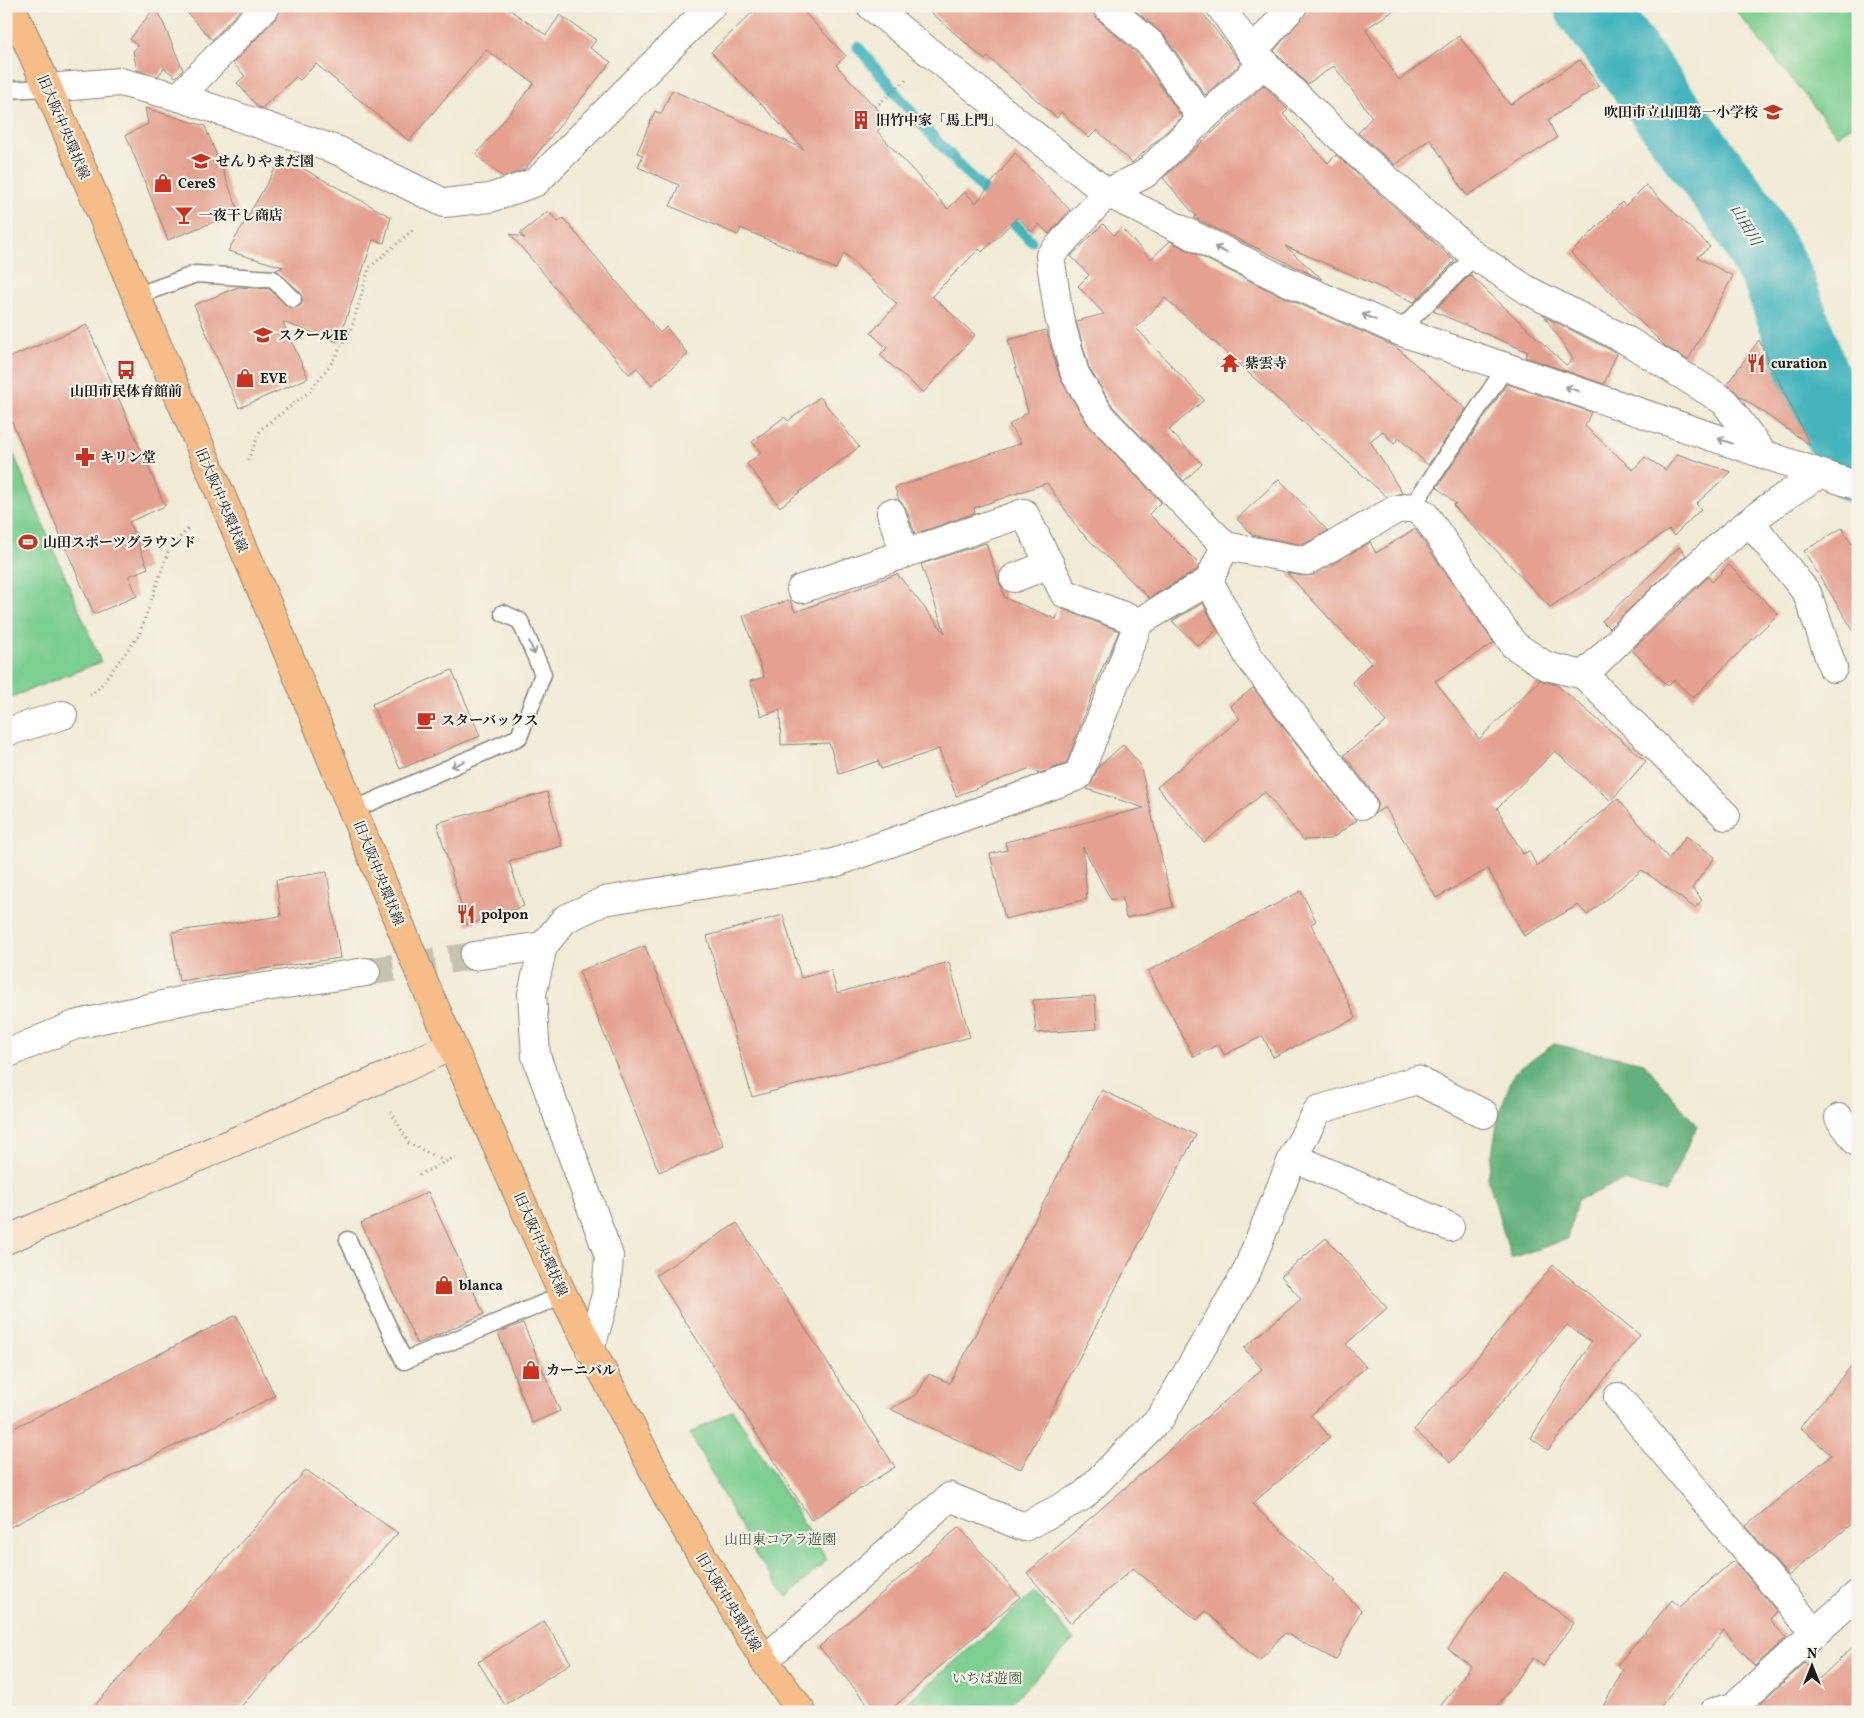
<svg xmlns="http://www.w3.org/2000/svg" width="1864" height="1718" viewBox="0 0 1864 1718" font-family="Vollkorn,'Noto Serif JP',serif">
<rect width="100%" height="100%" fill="#f7f3e8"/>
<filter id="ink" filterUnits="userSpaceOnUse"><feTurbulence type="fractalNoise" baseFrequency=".02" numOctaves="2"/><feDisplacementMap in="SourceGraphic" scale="10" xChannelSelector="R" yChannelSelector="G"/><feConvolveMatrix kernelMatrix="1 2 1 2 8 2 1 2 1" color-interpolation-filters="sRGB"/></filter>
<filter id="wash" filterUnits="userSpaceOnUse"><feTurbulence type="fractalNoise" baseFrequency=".0096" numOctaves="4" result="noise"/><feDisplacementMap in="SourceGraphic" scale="20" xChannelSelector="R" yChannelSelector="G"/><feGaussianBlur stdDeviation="1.12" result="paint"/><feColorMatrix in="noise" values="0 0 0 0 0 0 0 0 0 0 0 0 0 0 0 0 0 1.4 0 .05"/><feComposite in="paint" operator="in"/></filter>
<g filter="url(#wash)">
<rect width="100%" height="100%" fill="#f0ebd5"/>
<g fill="#7bce91" stroke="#4c7556">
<polygon points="1732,6 1858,6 1858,120 1838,136"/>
<polygon points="6,436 101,662 6,699"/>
<polygon points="733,1410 827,1560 787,1597 756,1556 690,1433"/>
<polygon points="1034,1593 1074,1640 1002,1712 896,1712"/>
</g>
<polygon fill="#64b17b" stroke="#40664c" points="1554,1044 1644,1063 1697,1126 1666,1192 1623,1181 1577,1200 1568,1239 1511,1258 1488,1178 1499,1113 1514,1073"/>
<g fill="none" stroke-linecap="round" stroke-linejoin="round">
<polyline stroke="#45b5bd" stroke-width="11" points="858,47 922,125 1031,241"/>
<polyline stroke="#45b5bd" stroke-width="70" points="1589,6 1742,214 1778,279 1825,406 1858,469"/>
</g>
<g id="blocks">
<g fill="#e4a190">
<polygon points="156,6 183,70 176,77 164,68 158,76 137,70 133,51 138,46 130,39"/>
<polygon points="181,6 244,6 212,40"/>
<polygon points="281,6 504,6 546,35 560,15 596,40 590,48 611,62 524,170 503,177 476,155 534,83 486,50 409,141 316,64 300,80 296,77 262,108 258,107 237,83 245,76 233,63 277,17"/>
<polygon points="759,6 798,6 846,56 836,65 888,121 877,131 948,209 965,192 976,203 1015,153 1070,210 1049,234 1039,224 1032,232 1018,217 982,252 979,249 932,296 975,335 923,393 880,355 887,348 871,333 897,304 844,253 836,269 741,228 738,235 670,206 679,185 638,167 643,155 637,153 655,111 661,114 672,90 804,149 711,52"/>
<polygon points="924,6 1091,6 1096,18 1140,56 1182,117 1132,163 1097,130 1089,138 1061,112 1057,118 988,57 985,60"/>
<polygon points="1130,6 1197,6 1241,63 1205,95 1165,36"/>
<polygon points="1311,6 1401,6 1365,29 1399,80 1459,36 1510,105 1580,60 1599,86 1548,120 1557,138 1467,196 1430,139 1395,165 1358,133 1372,117 1334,66 1307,84 1274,51"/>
<polygon points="1264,85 1288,110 1283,114 1328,163 1336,155 1455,261 1414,302 1285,246 1323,280 1194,218 1196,216 1163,178"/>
<polygon points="145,108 205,126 239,212 168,240 126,135 148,124"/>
<polygon points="282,157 391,217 384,243 373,240 338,342 283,322 308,378 239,408 194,305 238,287 269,289 290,308 300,306 303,301 300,292 276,270 283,267 228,251"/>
<polygon points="1646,185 1710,247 1697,257 1733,276 1688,360 1666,347 1571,253 1622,202 1625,206"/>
<polygon points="548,211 558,222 563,218 660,333 666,327 688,354 652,385 637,368 629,374 510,234 525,238 520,234"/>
<polygon points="1103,224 1114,235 1121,228 1151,259 1170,241 1266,289 1396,347 1466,409 1428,465 1399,438 1394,444 1383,431 1370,441 1402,493 1387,497 1165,298 1136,328 1204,400 1169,430 1202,464 1184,481 1113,407 1089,368 1076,321 1104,314 1078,286 1089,275 1071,256"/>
<polygon points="1470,275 1566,365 1573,359 1545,317 1617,353 1604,384 1525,357 1528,352 1433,311"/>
<polygon points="87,325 165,506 129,522 148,568 129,576 137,596 94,614 6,408 6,359"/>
<polygon points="1046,330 1060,378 1088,425 1161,502 1149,514 1199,564 1197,570 1149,598 1079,530 1047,483 974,508 975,513 915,534 906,508 899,500 895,488 1021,443 1009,425 1028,412 1008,340"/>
<polygon points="1759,340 1810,445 1741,397 1727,384"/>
<polygon points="1507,384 1591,412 1585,426 1633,470 1645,457 1666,470 1677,454 1731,472 1696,504 1701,509 1674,536 1669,530 1550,607 1453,505 1456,504 1437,487"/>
<polygon points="820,397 859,447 780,507 747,464 761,453 752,442 784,417 788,421"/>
<polygon points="1279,479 1328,531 1303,545 1252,535 1237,519"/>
<polygon points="1842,528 1858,554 1858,638 1804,551"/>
<polygon points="1415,529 1494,643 1435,681 1479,739 1540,680 1557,685 1646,761 1611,801 1555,751 1497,808 1523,854 1529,851 1537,866 1618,799 1669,859 1686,836 1715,857 1692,888 1702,900 1695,908 1642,870 1587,915 1578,905 1524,936 1488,869 1436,898 1385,807 1374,814 1378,803 1375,796 1344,755 1386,722 1352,682 1371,663 1287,573 1303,576 1314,575 1370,542 1376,553"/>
<polygon points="986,543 1005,598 1056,619 1060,608 1119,631 1105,664 1104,664 1066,764 1040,773 1028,769 956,796 939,749 881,769 878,761 839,774 829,743 781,745 780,710 761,716 750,681 764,677 743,616 790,600 795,612 897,574 945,633 921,564"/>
<polygon points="1679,547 1686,555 1609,628 1602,621"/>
<polygon points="1729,565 1778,614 1693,698 1674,680 1668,686 1632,650 1708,577 1712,582"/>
<polygon points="1203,603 1217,630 1198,646 1172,621"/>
<polygon points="452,670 480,736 400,769 372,704"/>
<polygon points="1253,688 1350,814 1357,820 1331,839 1303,840 1265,792 1204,842 1157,787 1240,719 1230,706"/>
<polygon points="1123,745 1140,764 1173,907 1126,918 1122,897 1111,900 1083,847 1087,899 1005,919 990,854 1007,850 1005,842 1144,808 1087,789 1092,782 1099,766"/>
<polygon points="547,792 562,846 509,861 524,906 467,925 437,823"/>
<polygon points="327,872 340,958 179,981 172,932 281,916 276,880"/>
<polygon points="1301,891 1316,921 1311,924 1356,1018 1273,1057 1263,1036 1224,1055 1219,1044 1194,1057 1148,971"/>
<polygon points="783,915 801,978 831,970 837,993 949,962 970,1037 752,1097 707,936"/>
<polygon points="645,946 724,1146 659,1172 579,971"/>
<polygon points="1095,996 1097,1029 1036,1033 1033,1000"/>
<polygon points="1102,1090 1196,1135 1021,1469 890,1409 917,1394 929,1374 950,1383"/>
<polygon points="428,1192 484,1314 417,1344 361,1223"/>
<polygon points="737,1223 895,1467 811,1520 656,1275"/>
<polygon points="1326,1238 1387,1308 1346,1344 1366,1367 1311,1415 1330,1437 1252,1504 1335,1580 1333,1581 1361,1610 1336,1660 1285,1633 1259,1661 1205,1611 1197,1620 1133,1568 1070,1623 1027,1573 1262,1369 1244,1348 1301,1299 1281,1276"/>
<polygon points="1553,1265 1640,1335 1548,1450 1531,1438 1591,1342 1567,1325 1451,1462 1414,1430 1472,1364"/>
<polygon points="236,1315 275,1396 6,1529 6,1432"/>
<polygon points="523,1323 560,1411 532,1423 498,1333"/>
<polygon points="1858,1358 1858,1519 1788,1576 1746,1526 1831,1455 1800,1427"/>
<polygon points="306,1470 398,1533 236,1712 89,1712"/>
<polygon points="959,1527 1020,1597 888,1712 875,1712 819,1647"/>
<polygon points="1734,1560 1777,1612 1770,1619 1786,1638 1755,1666 1724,1631 1656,1712 1600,1712 1623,1670 1617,1665 1672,1600 1680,1607"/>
<polygon points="1505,1572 1574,1623 1543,1666 1533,1658 1493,1712 1436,1712 1471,1666 1448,1649"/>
<polygon points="544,1621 571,1663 505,1705 478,1662"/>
<polygon points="1858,1642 1858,1712 1751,1712 1806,1662 1819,1679"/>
</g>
</g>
</g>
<g filter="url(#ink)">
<use href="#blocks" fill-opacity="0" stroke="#868478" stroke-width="1"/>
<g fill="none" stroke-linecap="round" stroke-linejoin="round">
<polyline stroke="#c6c2b0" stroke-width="28" stroke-dasharray="28 14" stroke-linecap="butt" points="366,972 474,956"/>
<g stroke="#868478" stroke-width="19">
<g id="lane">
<polyline points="6,90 48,88"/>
<polyline points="136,296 196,274 273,279 293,299"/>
<polyline points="1399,331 1475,256"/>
<polyline points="1412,507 1506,367"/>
<polyline points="353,810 519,737 543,674 520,621 503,613"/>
<polyline points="348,1240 404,1361 563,1295"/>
</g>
</g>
<g stroke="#868478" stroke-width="30">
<g id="street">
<polyline points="871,6 1107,193 1273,275 1399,331 1858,486"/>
<polyline points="1106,6 1152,45 1202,119"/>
<polyline points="1220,6 1252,52 1349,146 1475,256 1529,291 1626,340 1724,401 1763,454"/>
<polyline points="1252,52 1293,6"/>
<path d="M1265,63L1202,119L1145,174L1107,193L1050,256L1059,317L1075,374L1101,417L1225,546L1306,561L1395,510L1412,507L1425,515L1514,645L1546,666L1584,675C1658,603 1730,525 1821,474"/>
<polyline points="48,88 120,82 179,97 339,151 444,203 490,198 536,182 711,6"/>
<polyline points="179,97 266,6"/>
<polyline points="891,513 905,554"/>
<polyline points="1750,522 1807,593 1833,668"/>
<polyline points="1014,578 1050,564"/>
<polyline points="1209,581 1249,657 1362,805"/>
<polyline points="801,589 1024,513 1064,593 1139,622 1209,581 1225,546"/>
<polyline points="1584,675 1726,816"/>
<polyline points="6,732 63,715"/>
<polyline points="474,956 543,946"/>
<polyline points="6,1054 75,1025 198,997 366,972"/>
<polyline points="1839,1118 1858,1143"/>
<polyline points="1293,1157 1450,1227"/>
<polyline points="590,1350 606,1295 609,1256 536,1056 532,994 543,946 565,919 604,901 834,863 1078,776 1139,622"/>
<polyline points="1618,1397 1815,1633"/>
<polyline points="764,1660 950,1497 1024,1527 1083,1496 1161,1417 1246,1273 1293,1157 1318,1110 1417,1080 1484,1114"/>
<polyline points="1714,1712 1733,1707 1858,1594"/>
</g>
</g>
<g stroke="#868478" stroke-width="30">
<polyline id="secondary" points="6,1240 398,1071 451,1046"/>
</g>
<g stroke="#868478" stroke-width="30">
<polyline id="primary" points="11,6 48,88 280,634 421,976 563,1295 670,1502 764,1660 802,1712"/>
</g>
<g stroke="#868478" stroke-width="3" stroke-dasharray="1 4" stroke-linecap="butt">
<polyline points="875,107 907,79"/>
<polyline points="248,460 261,429 310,391 333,361 352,327 369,268 415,228"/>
<polyline points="90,695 98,689 139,635 169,549 190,527"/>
<polyline points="391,1112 409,1143 444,1161"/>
<polyline points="419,1175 459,1155"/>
</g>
<use href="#lane" stroke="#fff" stroke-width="16"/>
<use href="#street" stroke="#fff" stroke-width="28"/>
<use href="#secondary" stroke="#fce5cf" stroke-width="28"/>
<use href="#primary" stroke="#f7bd88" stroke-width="28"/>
</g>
<defs><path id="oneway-shaft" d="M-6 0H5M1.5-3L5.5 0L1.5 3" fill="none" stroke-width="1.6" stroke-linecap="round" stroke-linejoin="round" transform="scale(1.25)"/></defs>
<g stroke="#999">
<use href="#oneway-shaft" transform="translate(1221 250) rotate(-154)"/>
<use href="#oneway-shaft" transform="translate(1369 317) rotate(-156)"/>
<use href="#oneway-shaft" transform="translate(1572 389) rotate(-161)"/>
<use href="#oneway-shaft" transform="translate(1725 441) rotate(-161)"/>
<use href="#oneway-shaft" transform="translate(532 648) rotate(67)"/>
<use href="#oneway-shaft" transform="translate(458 764) rotate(156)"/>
</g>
</g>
<defs>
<g id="school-bare" transform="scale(1.5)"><path d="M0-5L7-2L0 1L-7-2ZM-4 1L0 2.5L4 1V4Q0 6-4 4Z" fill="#c8321e" stroke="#f7f3e8" stroke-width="2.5" paint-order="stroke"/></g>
<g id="building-bare" transform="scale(1.5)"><path d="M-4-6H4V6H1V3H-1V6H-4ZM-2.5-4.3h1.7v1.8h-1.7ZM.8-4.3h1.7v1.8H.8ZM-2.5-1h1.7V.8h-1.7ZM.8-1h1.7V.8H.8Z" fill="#c8321e" stroke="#f7f3e8" stroke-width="2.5" paint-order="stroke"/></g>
<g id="shop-bare" transform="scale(1.5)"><path d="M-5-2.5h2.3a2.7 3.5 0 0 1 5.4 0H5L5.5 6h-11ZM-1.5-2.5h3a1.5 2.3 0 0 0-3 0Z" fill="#c8321e" stroke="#f7f3e8" stroke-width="2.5" paint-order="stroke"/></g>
<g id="bar-bare" transform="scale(1.5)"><path d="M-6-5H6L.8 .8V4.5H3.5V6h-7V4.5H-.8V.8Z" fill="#c8321e" stroke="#f7f3e8" stroke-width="2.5" paint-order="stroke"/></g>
<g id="temple-bare" transform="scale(1.5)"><path d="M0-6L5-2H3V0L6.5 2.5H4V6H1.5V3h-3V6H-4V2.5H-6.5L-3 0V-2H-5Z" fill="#c8321e" stroke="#f7f3e8" stroke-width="2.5" paint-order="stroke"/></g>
<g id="restaurant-bare" transform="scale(1.5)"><path d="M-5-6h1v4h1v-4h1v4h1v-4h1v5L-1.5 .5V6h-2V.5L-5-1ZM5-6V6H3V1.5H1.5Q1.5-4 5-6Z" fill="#c8321e" stroke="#f7f3e8" stroke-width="2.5" paint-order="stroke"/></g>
<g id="bus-bare" transform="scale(1.5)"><path d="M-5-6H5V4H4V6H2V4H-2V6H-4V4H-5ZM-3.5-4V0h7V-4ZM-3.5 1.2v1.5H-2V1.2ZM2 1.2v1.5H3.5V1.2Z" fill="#c8321e" stroke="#f7f3e8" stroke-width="2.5" paint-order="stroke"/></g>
<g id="pharmacy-bare" transform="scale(1.5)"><path d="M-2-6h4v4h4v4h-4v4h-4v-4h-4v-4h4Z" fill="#c8321e" stroke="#f7f3e8" stroke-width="2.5" paint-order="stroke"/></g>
<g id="stadium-bare" transform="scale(1.5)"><path d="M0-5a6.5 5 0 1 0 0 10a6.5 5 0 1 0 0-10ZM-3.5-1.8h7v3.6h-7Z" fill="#c8321e" stroke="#f7f3e8" stroke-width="2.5" paint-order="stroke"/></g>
<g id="cafe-bare" transform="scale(1.5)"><path d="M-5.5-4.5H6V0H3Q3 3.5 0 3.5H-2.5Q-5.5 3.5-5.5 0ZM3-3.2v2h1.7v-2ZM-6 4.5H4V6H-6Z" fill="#c8321e" stroke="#f7f3e8" stroke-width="2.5" paint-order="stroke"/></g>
</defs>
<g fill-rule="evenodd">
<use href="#school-bare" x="1773" y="112"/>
<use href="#building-bare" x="861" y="120"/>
<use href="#school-bare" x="201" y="161"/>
<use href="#shop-bare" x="163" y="183"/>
<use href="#bar-bare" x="184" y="215"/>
<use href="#school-bare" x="263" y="335"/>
<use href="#temple-bare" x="1230" y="363"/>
<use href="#restaurant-bare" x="1756" y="363"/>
<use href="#bus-bare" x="126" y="370"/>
<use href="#shop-bare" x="245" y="378"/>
<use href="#pharmacy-bare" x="85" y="457"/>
<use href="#stadium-bare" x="28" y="542"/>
<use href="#cafe-bare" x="426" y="720"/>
<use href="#restaurant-bare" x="466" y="914"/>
<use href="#shop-bare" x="444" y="1285"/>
<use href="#shop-bare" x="531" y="1370"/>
</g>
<g text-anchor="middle" stroke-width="4.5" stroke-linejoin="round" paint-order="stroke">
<g font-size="14" font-weight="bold" fill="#1c1c1c" stroke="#f7f3e8" text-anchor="start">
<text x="1758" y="117" text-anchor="end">吹田市立山田第一小学校</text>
<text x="876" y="125">旧竹中家「馬上門」</text>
<text x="216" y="166">せんりやまだ園</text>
<text x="178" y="188">CereS</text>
<text x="199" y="220">一夜干し商店</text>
<text x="278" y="340">スクールIE</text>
<text x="1245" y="368">紫雲寺</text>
<text x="1771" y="368">curation</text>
<text x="260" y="383">EVE</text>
<text x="126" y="396" text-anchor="middle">山田市民体育館前</text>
<text x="100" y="462">キリン堂</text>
<text x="43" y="547">山田スポーツグラウンド</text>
<text x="441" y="725">スターバックス</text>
<text x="481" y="919">polpon</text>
<text x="459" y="1290">blanca</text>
<text x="546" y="1375">カーニバル</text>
</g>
<g font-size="14" fill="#1c1c1c" stroke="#f7f3e8">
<text transform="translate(64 127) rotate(67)" y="5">旧大阪中央環状線</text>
<text transform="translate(222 500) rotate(67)" y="5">旧大阪中央環状線</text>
<text transform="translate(379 873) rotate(68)" y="5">旧大阪中央環状線</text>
<text transform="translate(541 1244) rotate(66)" y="5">旧大阪中央環状線</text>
<text transform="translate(729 1602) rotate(59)" y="5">旧大阪中央環状線</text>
</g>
<g font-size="14" fill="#3d5a45" stroke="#f7f3e8">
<text x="780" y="1544">山田東コアラ遊園</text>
<text x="987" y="1683">いちば遊園</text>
</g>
<g font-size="15" font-style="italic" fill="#2c595c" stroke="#f7f3e8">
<text transform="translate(1746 225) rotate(59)" y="5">山田川</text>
</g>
</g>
<rect width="1864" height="1718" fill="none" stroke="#f7f3e8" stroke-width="25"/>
<g transform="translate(1812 1666)" stroke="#f7f3e8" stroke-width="4" paint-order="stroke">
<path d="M0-4L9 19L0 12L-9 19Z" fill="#1c1c1c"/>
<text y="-8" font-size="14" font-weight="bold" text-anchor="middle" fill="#1c1c1c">N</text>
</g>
</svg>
